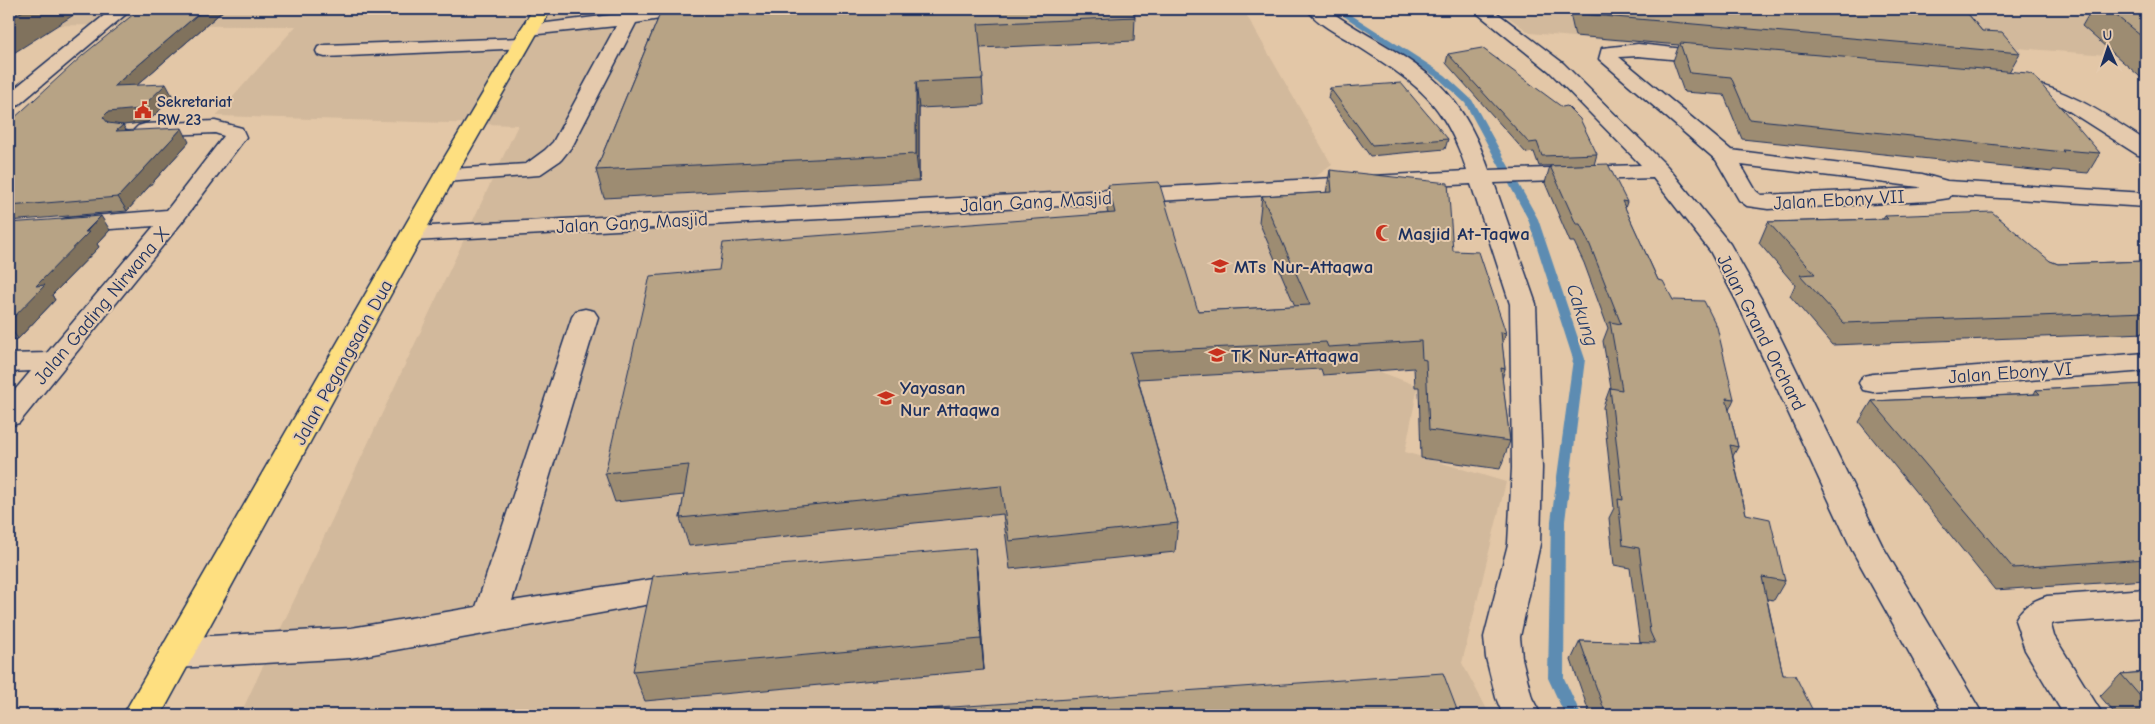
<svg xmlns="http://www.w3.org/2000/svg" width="2155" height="724" viewBox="0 0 2155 724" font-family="'Comic Neue',sans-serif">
<rect width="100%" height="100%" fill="#e3c7a7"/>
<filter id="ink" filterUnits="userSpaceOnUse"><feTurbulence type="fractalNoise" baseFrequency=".02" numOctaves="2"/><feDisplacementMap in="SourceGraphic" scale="10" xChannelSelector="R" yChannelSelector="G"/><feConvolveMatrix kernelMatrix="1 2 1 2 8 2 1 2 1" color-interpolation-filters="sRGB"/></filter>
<g filter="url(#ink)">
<g fill="#d2b99c">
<polygon points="9,9 1243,9 1332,165 1293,193 1378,371 1418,386 1405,452 1506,482 1462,663 1490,715 240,715 518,125 216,116 296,26 9,25"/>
<polygon points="1497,9 2146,9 2146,58 1742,27 1725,51 1530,33"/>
</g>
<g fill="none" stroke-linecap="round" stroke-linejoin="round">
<polygon fill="#5d8cb2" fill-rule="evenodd" points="1333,9 1342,9 1445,75 1472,100 1538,219 1585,359 1565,521 1564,678 1581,715 1565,715 1548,678 1551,521 1573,359 1528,219 1465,103 1439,79"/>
<g stroke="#1b2f5e" stroke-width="3">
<g id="minor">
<polygon points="112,9 132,9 16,107 9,109 9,93"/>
<polygon points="658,9 721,9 718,13 683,15 636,23 573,145 561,160 539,175 445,182 437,180 434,175 437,170 526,164 545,150 553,142 616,26 529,35 523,34 520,30 523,26"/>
<path d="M1307,9H1327C1360,33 1399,50 1430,76C1459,100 1477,135 1489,170L1641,165L1549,71L1472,9H1492L1563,63L1667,166L1730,244L1763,302L1882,545L1983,715H1944L1852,550L1737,302L1710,251L1653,178L1494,183L1536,304L1542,468L1540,544L1520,637L1522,658L1532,698L1541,715H1503L1496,698L1486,658L1484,637L1508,544L1512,468L1510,304L1471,184L413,241L405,239L401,234L405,229L413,227L1467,171C1443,98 1415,83 1353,43C1338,34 1317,24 1307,9Z"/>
<polygon points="521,38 528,40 530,44 528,48 325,57 318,55 316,51 318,47 325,45"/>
<path d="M1638,44L1721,53L1724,57L1721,61L1714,63L1638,56L1619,57L1731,150L1922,174L1947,181L2146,193V207L1951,195L1949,198L1929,201L1768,209L1747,206L1739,200L1716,160L1599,59L1602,48ZM1741,165L1919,187L1920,188L1761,195L1756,191Z"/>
<path d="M2010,78C2063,86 2102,112 2146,141V156L2138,155L2058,104L2027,92L2003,88L2000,84L2003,80Z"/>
<polygon points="215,121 242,128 246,137 182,222 19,423 9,426 9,397 31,371 9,372 9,354 47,353 154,226 68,232 60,230 56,225 60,220 68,218 167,210 224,136 215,133 145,136 138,134 134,130 138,126 145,124"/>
<polygon points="585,309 594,311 598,317 512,601 686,574 698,578 703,587 698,596 686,600 645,605 351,658 177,668 164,663 159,653 164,643 177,638 351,628 476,607 572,317 576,311"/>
<polygon points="2146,353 2146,371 1873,392 1863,390 1859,383 1863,376 1873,374"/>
<path d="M2146,589V617L2054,623L2051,625L2054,636L2103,715H2064L2025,650L2015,620C2022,606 2033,601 2047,596Z"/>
</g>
</g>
<g stroke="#1b2f5e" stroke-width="3">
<polygon id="major" points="533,9 551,9 456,175 161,715 123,715 434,175"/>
</g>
<use href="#minor" fill="#e5caad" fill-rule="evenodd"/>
<use href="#major" fill="#fedf80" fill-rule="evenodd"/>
</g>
<g fill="#9d8c72" stroke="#1b2f5e">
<polygon points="225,9 137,85 173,97 148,122 122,125 126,130 189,142 127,211 9,221 9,126 12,123 11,121"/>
<polygon points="662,9 1135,17 1134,41 980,48 984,105 919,108 919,181 604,198 596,170"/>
<polygon points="1569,9 1964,9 1982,31 2020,53 2009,72 2100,153 2088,173 2053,170 2052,172 1742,139 1724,95 1684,92 1673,61 1679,45 1575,36"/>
<polygon points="2092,9 2146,9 2146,82 2082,26"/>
<polygon points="1448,54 1597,154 1594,165 1539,166 1534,152 1526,153 1446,63"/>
<polygon points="1330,88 1448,139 1445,149 1370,156 1328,98"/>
<polygon points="1550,166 1627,202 1625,208 1658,280 1673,300 1734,399 1729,410 1738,447 1733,456 1746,514 1785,581 1774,600 1767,599 1783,675 1815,715 1590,715 1571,660 1580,641 1640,643 1630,568 1614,565 1609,518 1614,508 1603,407 1610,388 1611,388 1603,341 1608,328 1584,263 1574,242 1570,242 1545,183"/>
<polygon points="1330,170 1453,251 1506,333 1502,345 1505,369 1502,379 1510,441 1500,469 1421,458 1419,387 1415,387 1414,368 1323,375 1321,369 1138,379 1178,523 1175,552 1010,569 1003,514 689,546 680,518 684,495 615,502 605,473 719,270 1108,213 1107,210 1108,185 1198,311 1295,306 1259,222 1262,196 1326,193"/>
<polygon points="1885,216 2050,261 2058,264 2146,261 2146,333 1832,345 1790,296 1795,285 1759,243 1768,222 1883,219"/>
<polygon points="9,223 110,230 97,244 99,247 52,295 55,300 18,339 9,340"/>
<polygon points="2146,384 2146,580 1995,590 1859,422 1872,401 2034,394 2036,390"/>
<polygon points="975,548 984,670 645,701 633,671"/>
<polygon points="2146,672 2146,715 2116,715 2100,696 2121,674"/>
</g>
<g fill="#80725d" stroke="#1b2f5e">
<polygon points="26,9 83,9 9,56 9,19"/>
<polygon points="204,9 225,9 121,99 114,86"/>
<polygon points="916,82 919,108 919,181 916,154"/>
<polygon points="166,84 173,97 148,122 116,126 111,131 103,117 108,112"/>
<polygon points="123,125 131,139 116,131"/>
<polygon points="182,128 189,142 127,211 118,197"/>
<polygon points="101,216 110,230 97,244 99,247 52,295 55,300 18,339 9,326 9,322 36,286"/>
<polygon points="975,548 978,579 984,670 981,639"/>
</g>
<g fill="#b7a385" stroke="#1b2f5e">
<polygon points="9,9 26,9 9,19"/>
<polygon points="140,9 204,9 114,86 166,84 140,109 108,112 103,117 108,123 123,125 116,131 182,128 118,197 9,206 9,126 14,121 11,121 83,55"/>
<polygon points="662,9 1132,9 1135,17 978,24 983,79 916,82 916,154 596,170"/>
<polygon points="1580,9 1964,9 1982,31 2002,32 2020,53 1581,14"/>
<polygon points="2108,9 2146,9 2146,40"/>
<polygon points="1680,43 2028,73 2033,75 2100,153 2062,150 2064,152 1749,119 1731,77 1690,73"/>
<polygon points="1482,48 1562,107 1567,106 1580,119 1597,154 1542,156 1537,142 1529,143 1448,54"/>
<polygon points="1401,83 1448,139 1372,145 1330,88"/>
<polygon points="1608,164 1627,202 1622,201 1658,280 1663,281 1673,300 1704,301 1717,327 1734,399 1726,398 1738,447 1730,445 1746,514 1770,519 1785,581 1762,577 1783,675 1795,675 1815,715 1606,715 1580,641 1655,643 1650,632 1639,548 1623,545 1618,499 1623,500 1610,388 1622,390 1610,322 1621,324 1590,245 1580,224 1576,224 1550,166"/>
<polygon points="1330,170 1448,183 1453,251 1479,252 1506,333 1501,332 1505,369 1501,368 1510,441 1429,430 1426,360 1422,359 1421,341 1328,347 1326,342 1130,352 1178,523 1009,541 1001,486 680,518 689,465 605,473 650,276 719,270 723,243 1115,213 1108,185 1159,182 1198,311 1310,305 1262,196 1332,192"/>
<polygon points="1992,212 2050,261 2058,264 2146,261 2146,312 1844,323 1800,275 1815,274 1768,222 1888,219 1885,216"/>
<polygon points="101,216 85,232 89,232 36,286 45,285 9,322 9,223"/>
<polygon points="2146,384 2146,559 2013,568 1872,401 2040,394 2036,390"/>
<polygon points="975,548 981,639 633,671 653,576"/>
<polygon points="2146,672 2146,703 2121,674"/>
<polygon points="1443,673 1459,715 838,715"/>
</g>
</g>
<defs>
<g id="civic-bare" transform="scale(1.35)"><path d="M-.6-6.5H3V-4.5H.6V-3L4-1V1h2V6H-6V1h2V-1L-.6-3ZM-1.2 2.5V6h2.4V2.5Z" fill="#c8321e" stroke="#e5caad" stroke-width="2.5" paint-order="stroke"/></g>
<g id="mosque-bare" transform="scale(1.35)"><path d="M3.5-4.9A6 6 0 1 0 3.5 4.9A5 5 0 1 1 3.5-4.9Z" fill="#c8321e" stroke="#e5caad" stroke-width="2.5" paint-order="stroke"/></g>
<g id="school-bare" transform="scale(1.35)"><path d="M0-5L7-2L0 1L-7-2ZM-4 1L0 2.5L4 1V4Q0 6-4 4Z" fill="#c8321e" stroke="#e5caad" stroke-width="2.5" paint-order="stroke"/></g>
</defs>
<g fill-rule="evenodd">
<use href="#civic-bare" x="143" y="110"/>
<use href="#mosque-bare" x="1384" y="233"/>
<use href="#school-bare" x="1220" y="266"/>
<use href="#school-bare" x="1217" y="355"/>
<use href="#school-bare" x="886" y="398"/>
</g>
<g text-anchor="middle" stroke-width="4" stroke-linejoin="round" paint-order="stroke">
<g font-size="16" font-weight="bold" fill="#1b2f5e" stroke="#e5caad" text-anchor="start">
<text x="157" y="107">Sekretariat<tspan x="157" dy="18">RW 23</tspan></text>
</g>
<g font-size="19" fill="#1b2f5e" stroke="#e5caad">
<text transform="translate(1839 199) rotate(-3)" y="7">Jalan Ebony VII</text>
<text transform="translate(1036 201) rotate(-3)" y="7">Jalan Gang Masjid</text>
<text transform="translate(632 222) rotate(-3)" y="7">Jalan Gang Masjid</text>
<text transform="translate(101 305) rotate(-50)" y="7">Jalan Gading Nirwana X</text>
<text transform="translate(1762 332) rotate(63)" y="7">Jalan Grand Orchard</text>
<text transform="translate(342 362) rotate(-61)" y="7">Jalan Pegangsaan Dua</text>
<text transform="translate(2010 372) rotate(-4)" y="7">Jalan Ebony VI</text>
</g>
<g font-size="19" font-weight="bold" fill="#1b2f5e" stroke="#e5caad" text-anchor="start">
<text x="1398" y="240">Masjid At-Taqwa</text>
<text x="1234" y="273">MTs Nur-Attaqwa</text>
<text x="1231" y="362">TK Nur-Attaqwa</text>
<text x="900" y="394">Yayasan<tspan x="900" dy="22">Nur Attaqwa</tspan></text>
</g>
<g font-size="20" font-style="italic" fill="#263e6c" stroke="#e5caad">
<text transform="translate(1583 315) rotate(72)" y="7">Cakung</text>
</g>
</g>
<rect width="2155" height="724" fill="none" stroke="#e5caad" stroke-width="30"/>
<rect x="15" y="15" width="2125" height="694" fill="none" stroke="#1b2f5e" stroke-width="2" filter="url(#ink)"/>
<g transform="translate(2108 48) rotate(357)" stroke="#e5caad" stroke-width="4" paint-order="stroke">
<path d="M0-4L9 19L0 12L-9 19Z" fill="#1b2f5e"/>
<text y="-8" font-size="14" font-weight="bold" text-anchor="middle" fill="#1b2f5e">U</text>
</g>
</svg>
